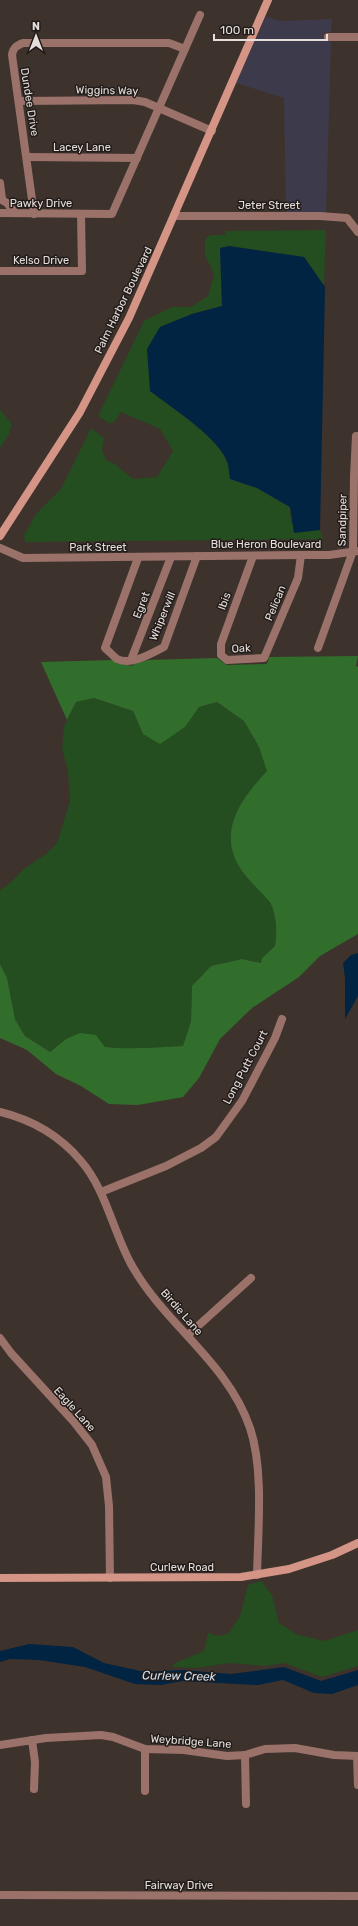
<svg xmlns="http://www.w3.org/2000/svg" width="358" height="1926" viewBox="0 0 358 1926" font-family="Rubik,sans-serif">
<rect width="100%" height="100%" fill="#3e322d"/>
<polygon fill="#3d3a4b" points="266,16 280,21 332,19 331,32 324,33 324,41 331,41 326,216 288,216 288,212 286,212 284,98 236,83"/>
<g fill="#244d20">
<path d="M326,230L324,286L304,257L229,246L220,248L222,306L192,314L160,327L150,391C172,408 220,438 228,464C229,469 229,474 230,479L257,488L290,507L291,523L320,530L323,539L25,542L24,535L36,514L61,489L91,428L104,438L102,450L106,460L115,464L133,479L157,477L173,451L160,429L121,412L115,421L110,424L98,416L144,321L172,307H191L208,296L214,274L205,255V240L210,235H226L225,231Z"/>
<polygon points="0,410 12,424 9,434 0,448"/>
<path d="M93,698L133,711L143,734L185,727L199,707L217,702L244,721L259,747L268,771C239,801 214,836 245,875C251,883 268,896 271,904C277,919 277,932 275,946L262,958V963L242,959L211,966L192,986L191,1021L183,1046C157,1047 131,1050 105,1047L96,1035L66,1039L50,1052L25,1036L15,1019L7,978L0,964V890L10,883L25,868L46,854L57,843L70,801L68,771L62,749L64,727L76,702Z"/>
<polygon points="261,1581 272,1595 279,1623 296,1634 324,1641 358,1630 358,1666 322,1677 284,1663 266,1666 230,1663 196,1668 172,1667 175,1663 204,1651 208,1633 218,1636 228,1634 240,1616 248,1585"/>
</g>
<path fill="#316e2b" d="M358,656L356,666L358,667V934L320,956L299,977L252,1008L220,1039L199,1078L183,1097L138,1105L109,1104L81,1086L56,1074L27,1050L0,1038V964L7,978L15,1019L25,1036L50,1052L66,1039L80,1033L96,1035L105,1047C131,1050 157,1047 183,1046L191,1021L192,986L211,966L242,959L261,963L262,958L275,946C277,932 277,918 271,904C268,898 251,883 245,875C214,836 239,801 267,771L259,747L244,721L217,702L199,707L185,727L160,744L143,734L133,711L94,698L76,702L67,720L41,662L113,660L117,663L133,666L134,664L148,660L217,658L227,665L266,664L268,662L269,657Z"/>
<g fill="#002442">
<path d="M229,246L304,257L325,287L320,530L294,533L290,507L257,488L230,479C229,474 229,469 228,464C220,438 172,408 150,391L147,349L160,327L192,314L222,306L220,248Z"/>
<polygon points="358,953 358,996 345,1019 345,978 343,963 351,955"/>
<polygon points="29,1644 73,1647 104,1663 145,1672 183,1670 231,1674 284,1667 321,1681 358,1670 358,1685 332,1694 314,1693 283,1680 258,1685 183,1681 161,1685 135,1684 85,1667 39,1660 10,1659 0,1662 0,1651"/>
</g>
<g fill="none" stroke-linecap="round" stroke-linejoin="round">
<g stroke="#9b726a" stroke-width="8">
<polyline points="328,37 358,37"/>
<polyline points="19,101 133,100 145,102 212,131"/>
<polyline points="28,157 137,158"/>
<polyline points="0,183 2,199"/>
<polyline points="0,199 7,203 15,213"/>
<polyline points="0,213 112,214 200,15"/>
<path d="M34,214L12,55C13,48 16,46 23,43H169L185,49"/>
<polyline points="174,216 320,216 347,218 358,232"/>
<polyline points="0,271 82,271 81,214"/>
<polyline points="0,548 23,558 301,555 329,555 358,551"/>
<polyline points="253,556 221,644 221,655 227,660 264,658 298,578 301,555"/>
<path d="M138,558L105,648C109,651 113,656 117,659C131,666 152,653 164,647L197,556"/>
<polyline points="318,648 353,551 354,476 356,436 358,436"/>
<polyline points="131,660 171,557"/>
<path d="M0,1112C33,1120 59,1135 81,1161C106,1190 113,1231 131,1264C164,1324 228,1362 250,1428C264,1470 258,1530 257,1575"/>
<polyline points="101,1192 166,1166 201,1148 216,1137 242,1101 275,1038 282,1019"/>
<polyline points="188,1335 251,1278"/>
<polyline points="0,1338 11,1353 74,1422 92,1445 106,1477 109,1506 110,1578"/>
<polyline points="32,1740 35,1762 34,1789"/>
<polyline points="0,1745 46,1738 101,1735 113,1737 145,1749 184,1750 227,1756 245,1755 265,1749 295,1748 334,1755 358,1756"/>
<polyline points="245,1755 246,1804"/>
<polyline points="357,1756 358,1785"/>
<polyline points="145,1791 145,1749"/>
<polyline points="0,1895 358,1896"/>
</g>
<g stroke="#d49486" stroke-width="8">
<polyline points="0,536 80,412 129,318 268,0"/>
<polyline points="0,1578 241,1577 289,1569 332,1555 358,1543"/>
</g>
</g>
<g text-anchor="middle" stroke-width="3" stroke-linejoin="round" paint-order="stroke">
<g font-size="11" fill="#e5deda" stroke="#211b19">
<text transform="translate(107 90) rotate(1)" y="4">Wiggins Way</text>
<text transform="translate(30 102) rotate(81)" y="4">Dundee Drive</text>
<text x="82" y="151">Lacey Lane</text>
<text x="41" y="207">Pawky Drive</text>
<text x="269" y="209">Jeter Street</text>
<text x="41" y="264">Kelso Drive</text>
<text transform="translate(123 300) rotate(-64)" y="4">Palm Harbor Boulevard</text>
<text transform="translate(342 520) rotate(-89)" y="4">Sandpiper</text>
<text x="266" y="548">Blue Heron Boulevard</text>
<text x="98" y="551">Park Street</text>
<text transform="translate(224 601) rotate(-70)" y="4">Ibis</text>
<text transform="translate(275 603) rotate(-67)" y="4">Pelican</text>
<text transform="translate(141 605) rotate(-69)" y="4">Egret</text>
<text transform="translate(162 616) rotate(-68)" y="4">Whiperwill</text>
<text transform="translate(241 648) rotate(-3)" y="4">Oak</text>
<text transform="translate(245 1067) rotate(-62)" y="4">Long Putt Court</text>
<text transform="translate(182 1312) rotate(49)" y="4">Birdie Lane</text>
<text transform="translate(75 1409) rotate(48)" y="4">Eagle Lane</text>
<text x="182" y="1571">Curlew Road</text>
<text transform="translate(191 1741) rotate(4)" y="4">Weybridge Lane</text>
<text x="179" y="1889">Fairway Drive</text>
</g>
<g font-size="12" font-style="italic" fill="#d0e1f2" stroke="#211b19">
<text transform="translate(179 1676) rotate(1)" y="4">Curlew Creek</text>
</g>
</g>
<g transform="translate(36 36)" stroke="#211b19" stroke-width="3" paint-order="stroke">
<path d="M0-3L7 15L0 10L-7 15Z" fill="#e5deda"/>
<text y="-6" font-size="11" font-weight="bold" text-anchor="middle" fill="#e5deda">N</text>
</g>
<path d="M214 34v6h113v-6" fill="none" stroke="#e5deda" stroke-width="2"/>
<text x="220" y="34" font-size="12" fill="#e5deda" stroke="#211b19" stroke-width="3" paint-order="stroke">100 m</text>
</svg>
